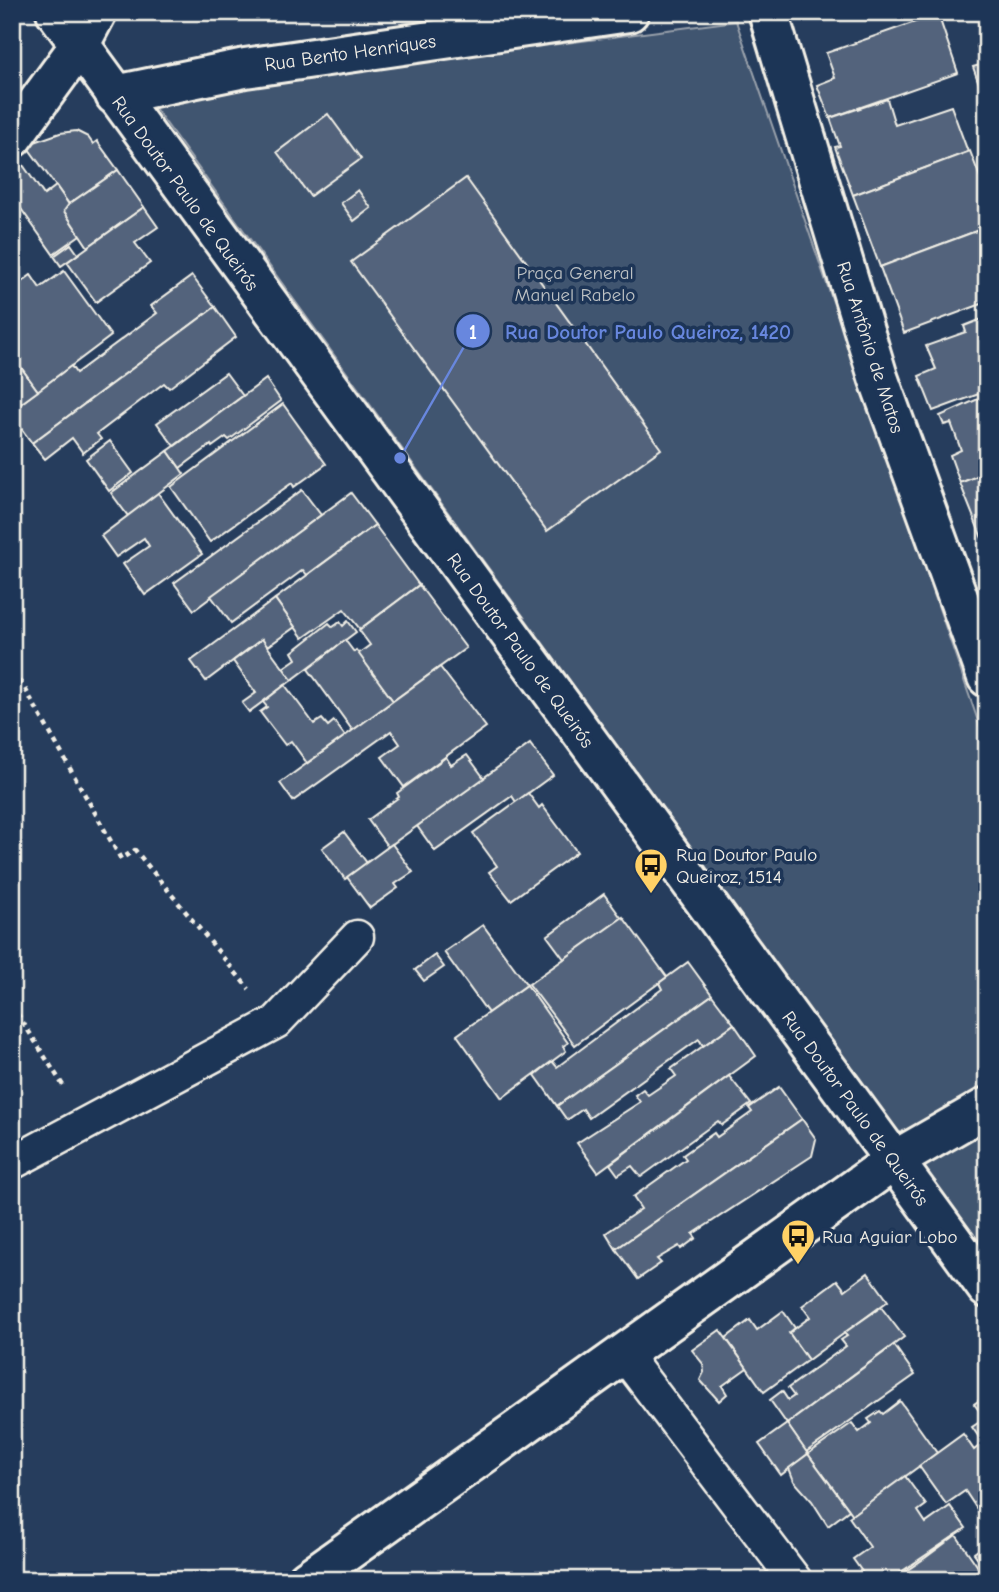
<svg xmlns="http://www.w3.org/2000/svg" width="999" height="1592" viewBox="0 0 999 1592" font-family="'Comic Neue',sans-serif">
<rect width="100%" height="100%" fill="#263d5d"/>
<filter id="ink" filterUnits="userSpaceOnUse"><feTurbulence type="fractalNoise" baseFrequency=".0143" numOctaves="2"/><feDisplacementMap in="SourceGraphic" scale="14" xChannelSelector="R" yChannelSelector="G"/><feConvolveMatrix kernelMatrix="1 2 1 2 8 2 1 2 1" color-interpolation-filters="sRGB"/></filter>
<g filter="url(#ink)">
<polygon fill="#40546f" stroke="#9aa2ac" stroke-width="2" points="736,21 987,747 987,1256 147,97"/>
<g fill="#52647b" stroke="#f4f1e8" stroke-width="2">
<polygon points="938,14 958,73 830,118 817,85 835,78 826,53"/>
<polygon points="987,42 987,63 983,64 977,46"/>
<polygon points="987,63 987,106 973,67"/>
<polygon points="887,99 895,125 951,106 968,152 853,195 835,147 840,146 830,118"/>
<polygon points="328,114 361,159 310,196 277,152"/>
<polygon points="76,131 88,137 93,144 97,141 118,170 69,204 26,145 60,133"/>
<polygon points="970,151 980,177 987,174 987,227 880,267 853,195"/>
<polygon points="16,161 20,168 23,165 44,195 56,186 70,206 64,211 80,235 53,254 12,196 12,166"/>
<polygon points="118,170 144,207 88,247 64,211 69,204"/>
<polygon points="466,178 661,449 547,531 351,262"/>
<polygon points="358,190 371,208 354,221 341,203"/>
<polygon points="144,207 158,227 135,243 150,263 96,302 67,262"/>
<polygon points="987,227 987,302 904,333 880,267"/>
<polygon points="71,244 78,254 61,266 54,256"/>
<polygon points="64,271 111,336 38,391 12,355 12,289 31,275 40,288"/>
<polygon points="192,276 215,307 32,443 12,416 12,410 71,366 76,373 157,313 151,306"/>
<polygon points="215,307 236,337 169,388 164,383 97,434 101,439 83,453 72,438 45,459 32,443"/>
<polygon points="987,317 987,391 933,411 919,376 936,369 926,346 966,332 964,326"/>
<polygon points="12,355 38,391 12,410"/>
<polygon points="226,373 243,396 174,446 157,423"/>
<polygon points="266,379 281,401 229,440 226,437 212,447 211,445 180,468 168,451"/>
<polygon points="987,395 987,472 960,483 950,455 961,450 951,423 944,425 940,416"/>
<polygon points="283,404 326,464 294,487 292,483 210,542 171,487"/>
<polygon points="110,441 133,473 109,491 86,459"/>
<polygon points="168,451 184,474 128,516 111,493"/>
<polygon points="987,472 987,551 960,483"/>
<polygon points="302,490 321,515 194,610 174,583"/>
<polygon points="158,493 202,554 145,595 123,564 149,546 144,538 116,557 101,536"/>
<polygon points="351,493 375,525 307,575 303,570 231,623 211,596"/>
<polygon points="375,525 419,585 360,629 344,609 303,638 275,599"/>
<polygon points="419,585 466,648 393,701 358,654 370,645 359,630"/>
<polygon points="275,599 295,627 267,647 262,639 206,681 191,661"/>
<polygon points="348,621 356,632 292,680 283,668 296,659 292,652 329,623 333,627 340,622 343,626"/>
<polygon points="262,639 292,680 249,712 242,703 256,693 233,661"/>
<polygon points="345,640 354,652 356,650 393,701 353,731 308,669"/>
<polygon points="440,667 486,727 404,787 382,757 400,744 391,731 293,801 280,783"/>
<polygon points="285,685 314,724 322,719 328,726 334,721 345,736 307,763 291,741 285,745 260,712 267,707 263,702"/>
<polygon points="530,744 553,775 516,802 512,796 435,851 417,826"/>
<polygon points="467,755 484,778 388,847 368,820 399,797 397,793 446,757 451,765"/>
<polygon points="528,793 539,808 542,805 577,852 511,900 489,872 497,866 473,833"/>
<polygon points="344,832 367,863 345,879 322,848"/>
<polygon points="392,844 413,872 395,884 398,888 370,908 347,877"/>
<polygon points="604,894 622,919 564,959 547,936"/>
<polygon points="623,917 667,977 575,1045 529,984"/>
<polygon points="483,925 527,985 488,1013 444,952"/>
<polygon points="435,955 444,967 424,981 415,970"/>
<polygon points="688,962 712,995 557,1106 535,1075 552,1061 557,1067 662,989 659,983"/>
<polygon points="527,985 568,1043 563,1046 566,1051 502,1098 457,1035"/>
<polygon points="712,995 734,1024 703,1046 699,1039 589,1118 583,1109 567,1120 557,1106"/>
<polygon points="734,1024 756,1056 598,1172 577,1143 640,1102 635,1095 643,1089 648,1095 676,1076 671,1069"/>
<polygon points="729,1076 751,1104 722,1125 718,1121 641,1177 632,1166 618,1175 610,1164"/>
<polygon points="779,1087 802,1119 616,1249 606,1233 641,1209 633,1197 686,1159 683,1155 714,1133 717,1137 752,1112 749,1108"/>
<polygon points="802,1119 816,1139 812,1156 693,1234 696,1238 681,1249 679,1246 657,1259 661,1263 638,1279 616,1249"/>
<polygon points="868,1273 888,1301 808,1360 789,1333 810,1317 802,1306 837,1280 845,1290"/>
<polygon points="881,1307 904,1337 787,1424 770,1400 782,1391 788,1400 794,1396 788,1388 846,1346 841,1340 847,1336 844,1333"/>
<polygon points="783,1311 795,1328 789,1333 808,1360 764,1392 726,1338 750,1320 757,1330"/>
<polygon points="720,1330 747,1368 722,1386 727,1394 719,1401 700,1380 704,1372 703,1364 692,1350"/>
<polygon points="894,1345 915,1375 806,1452 787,1424"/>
<polygon points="987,1395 987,1417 985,1418 974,1404"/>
<polygon points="900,1401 937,1453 853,1515 808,1454 852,1423 859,1432 871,1423 868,1419 880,1411 883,1414"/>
<polygon points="987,1417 987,1511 981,1515 965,1491 946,1504 919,1466 963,1434 974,1450 983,1443 972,1427"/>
<polygon points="787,1424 808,1454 781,1475 759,1444"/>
<polygon points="808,1454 849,1510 828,1526 812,1501 794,1481 789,1468"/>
<polygon points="905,1476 926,1505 918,1511 926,1523 950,1506 966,1528 889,1580 868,1580 853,1559 870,1547 849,1517"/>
<polygon points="956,1535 987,1580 893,1580 925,1558"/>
<polygon points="987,1544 987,1571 974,1553"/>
</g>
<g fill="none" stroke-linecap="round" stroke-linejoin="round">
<g stroke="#f4f1e8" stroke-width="37">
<g id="service">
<polyline points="12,1163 276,1022 357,937"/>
<polyline points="623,1353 795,1580"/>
</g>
</g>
<g stroke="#f4f1e8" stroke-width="44">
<g id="minor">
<polyline points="56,12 987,1288"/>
<polyline points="768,12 878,377 987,677"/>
<polyline points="115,95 245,68 629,12"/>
<polyline points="12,138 79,46 97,12"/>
<polyline points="307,1580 895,1160 987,1107"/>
</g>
</g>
<g stroke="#f4f1e8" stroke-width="4.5" stroke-dasharray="5 5" stroke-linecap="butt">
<polyline points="12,674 23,685 121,859 135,850 249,989"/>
<polyline points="12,1005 64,1087"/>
</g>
<use href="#service" stroke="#1d3557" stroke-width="32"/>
<use href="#minor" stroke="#1d3557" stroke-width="38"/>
</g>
</g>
<defs>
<g id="bus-pin" transform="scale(1.75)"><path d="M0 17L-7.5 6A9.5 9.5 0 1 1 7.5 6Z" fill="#ffd166" stroke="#1d3557"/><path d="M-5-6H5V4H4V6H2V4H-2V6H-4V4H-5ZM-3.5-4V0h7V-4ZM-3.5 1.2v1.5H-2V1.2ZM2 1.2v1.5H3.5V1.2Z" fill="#111"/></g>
</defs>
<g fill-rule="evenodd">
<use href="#bus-pin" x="651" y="865"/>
<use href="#bus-pin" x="798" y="1236"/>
</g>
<g text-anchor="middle" stroke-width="7" stroke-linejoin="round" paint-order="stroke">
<g font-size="19" fill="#f4f1e8" stroke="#1d3557">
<text transform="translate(350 52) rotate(-8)" y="7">Rua Bento Henriques</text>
<text transform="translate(186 193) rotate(54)" y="7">Rua Doutor Paulo de Queirós</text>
<text transform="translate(871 347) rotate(72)" y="7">Rua Antônio de Matos</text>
<text transform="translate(521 650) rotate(54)" y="7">Rua Doutor Paulo de Queirós</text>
<text transform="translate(856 1108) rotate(54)" y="7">Rua Doutor Paulo de Queirós</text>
</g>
<g font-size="19" fill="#bec2c4" stroke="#1d3557">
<text x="575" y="279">Praça General<tspan x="575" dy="22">Manuel Rabelo</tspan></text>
</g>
<g font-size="19" fill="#f4f1e8" stroke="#1d3557" text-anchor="start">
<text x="676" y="861">Rua Doutor Paulo<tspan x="676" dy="22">Queiroz, 1514</tspan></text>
<text x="822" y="1243">Rua Aguiar Lobo</text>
</g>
</g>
<path fill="none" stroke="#6887de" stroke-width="2.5" d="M400 458L473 331"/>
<g fill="#6887de" stroke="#1d3557" stroke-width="2.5">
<circle cx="400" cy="458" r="7"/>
<circle cx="473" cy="331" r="18"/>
</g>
<g font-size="21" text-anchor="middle" font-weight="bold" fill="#fff">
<text x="473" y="339">1</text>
</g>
<g font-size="21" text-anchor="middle" font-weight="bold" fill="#6887de" stroke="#1d3557" stroke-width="7" stroke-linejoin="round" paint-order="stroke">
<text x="648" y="339">Rua Doutor Paulo Queiroz, 1420</text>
</g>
<rect width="999" height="1592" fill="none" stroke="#1d3557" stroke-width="42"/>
<rect x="21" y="21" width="957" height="1550" fill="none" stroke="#f4f1e8" stroke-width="2.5" filter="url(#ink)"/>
</svg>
